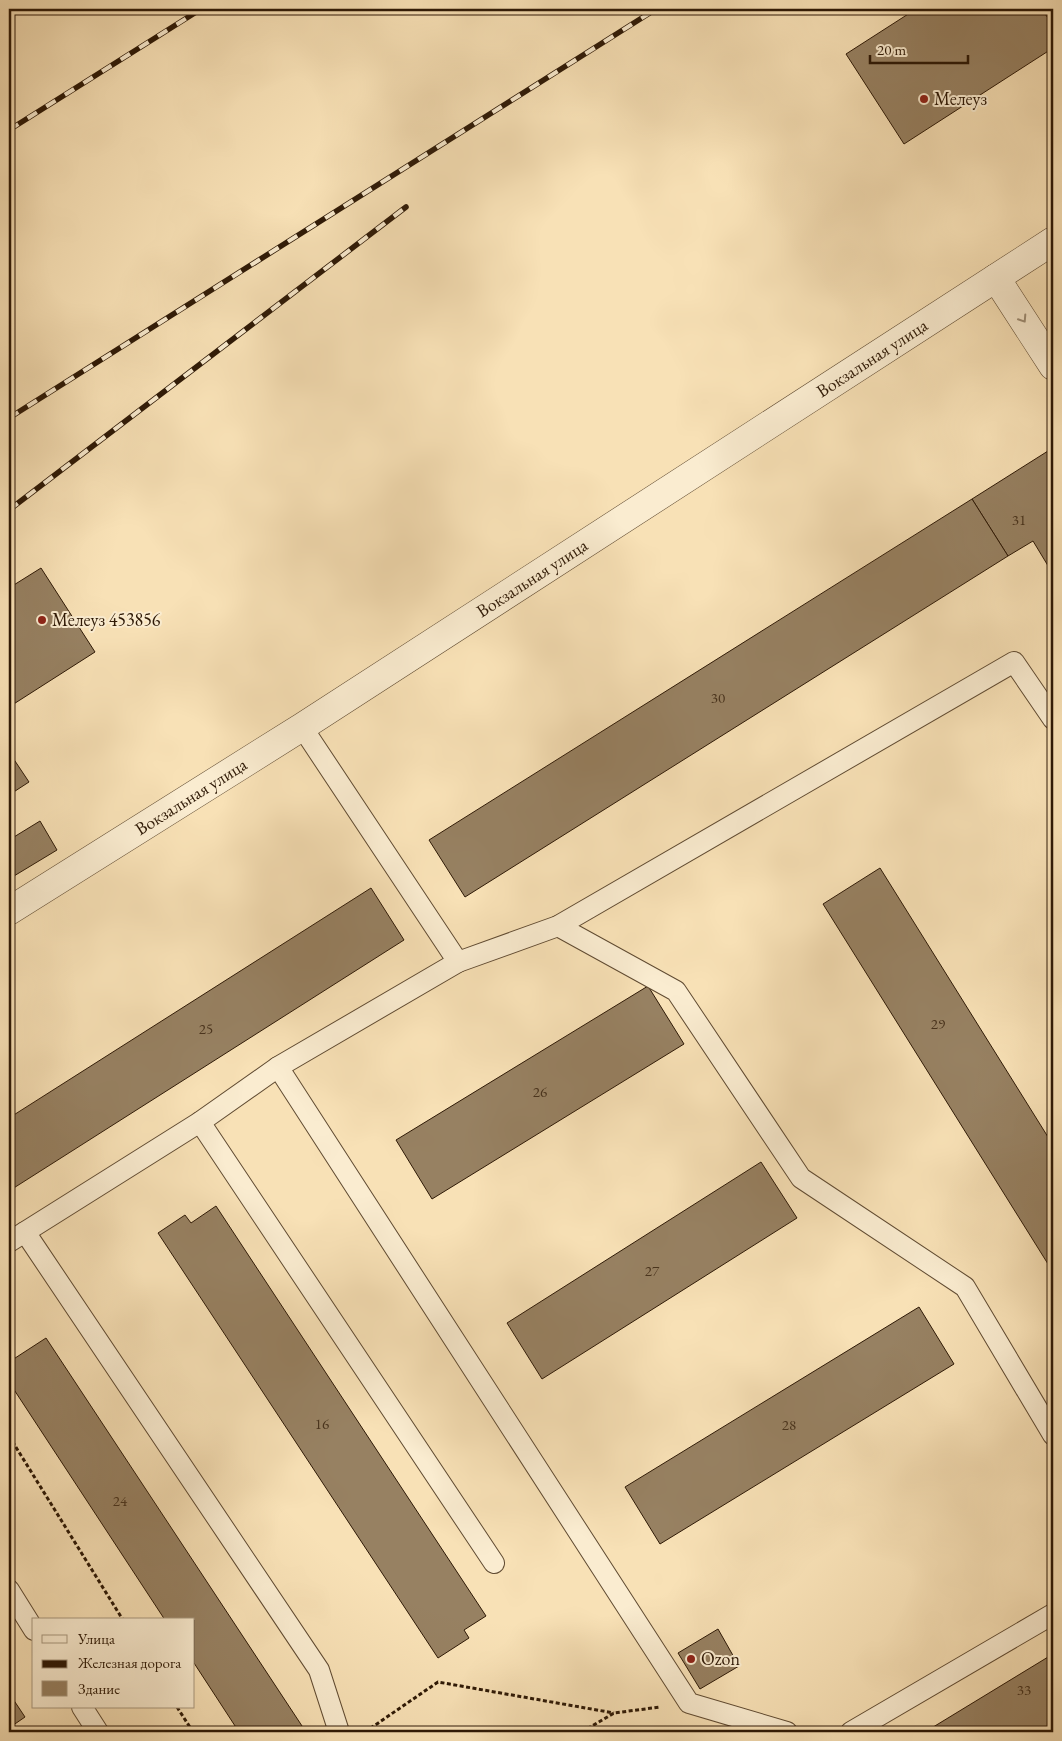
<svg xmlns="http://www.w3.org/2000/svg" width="1062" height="1741" viewBox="0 0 1062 1741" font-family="'EB Garamond',serif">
<rect width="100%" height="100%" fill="#f8e1b6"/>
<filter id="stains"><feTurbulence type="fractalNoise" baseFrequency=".004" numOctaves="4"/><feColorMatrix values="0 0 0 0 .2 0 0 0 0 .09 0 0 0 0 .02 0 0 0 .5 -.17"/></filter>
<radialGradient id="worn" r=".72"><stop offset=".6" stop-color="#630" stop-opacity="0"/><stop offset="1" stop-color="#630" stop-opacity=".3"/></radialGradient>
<g fill="#978162" stroke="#2e1906">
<polygon points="916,9 1042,9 1053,26 1053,48 904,144 846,54"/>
<polygon points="1048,451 1053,458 1053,574 1033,541 1008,556 972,499"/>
<polygon points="972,499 1008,556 465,897 429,840"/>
<polygon points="41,568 95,652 9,707 9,588"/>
<polygon points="9,752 29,782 9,795"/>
<polygon points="40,821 57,850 9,879 9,840"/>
<polygon points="880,868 1053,1145 1053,1272 823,904"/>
<polygon points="371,888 404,940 9,1191 9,1118"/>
<polygon points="648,986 684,1044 432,1199 396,1140"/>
<polygon points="761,1162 797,1218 542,1379 507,1323"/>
<polygon points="216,1206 486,1616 464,1630 469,1638 438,1658 158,1233 185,1215 191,1223"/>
<polygon points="919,1307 954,1364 660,1544 625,1487"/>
<polygon points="46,1338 306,1732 239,1732 194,1663 194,1620 165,1620 9,1382 9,1362"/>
<polygon points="718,1629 739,1666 700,1689 678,1653"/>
<polygon points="1053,1654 1053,1726 1043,1732 925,1732"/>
<polygon points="9,1693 25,1717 9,1728"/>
</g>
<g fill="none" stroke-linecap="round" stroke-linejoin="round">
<g stroke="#604b32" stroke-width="22">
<g id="service">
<polyline points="302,727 458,962 558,926 1014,662 1053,719"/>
<polyline points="558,926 676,991 801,1178 965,1287 1053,1435"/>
<polyline points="278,1067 689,1703 787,1732"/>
<polyline points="200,1122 494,1563"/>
<polyline points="25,1232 319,1670 339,1732"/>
<polyline points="9,1242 200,1122 278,1067 458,962"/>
<polyline points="9,1590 34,1630"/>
<polyline points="82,1707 98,1732"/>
<polyline points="851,1732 1053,1614"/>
</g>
</g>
<g stroke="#604b32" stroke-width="29">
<g id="tertiary">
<polyline points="996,278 1053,366"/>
<path id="s1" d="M9,911L302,727L1053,241"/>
</g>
</g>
<g stroke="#2e1906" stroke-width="3" stroke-dasharray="4 2.5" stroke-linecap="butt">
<polyline points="9,1436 123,1620"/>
<polyline points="177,1707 193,1732"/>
<polyline points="365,1732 438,1682 614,1713"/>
<polyline points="582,1732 614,1713 660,1707"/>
</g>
<use href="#service" stroke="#faecd0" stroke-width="20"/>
<use href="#tertiary" stroke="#faecd0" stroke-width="28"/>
<g stroke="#2e1906" stroke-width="5.5">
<g id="rail">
<polyline points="9,130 201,9"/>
<polyline points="9,418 656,9"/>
<polyline points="9,510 406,207"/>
</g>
</g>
<use href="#rail" stroke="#faecd0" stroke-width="4" stroke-dasharray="11" stroke-linecap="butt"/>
</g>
<defs><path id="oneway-chevron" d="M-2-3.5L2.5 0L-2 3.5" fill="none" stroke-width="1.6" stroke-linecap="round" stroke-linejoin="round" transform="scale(1.25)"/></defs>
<use stroke="#9e8d75" href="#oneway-chevron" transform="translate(1023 319) rotate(57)"/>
<g fill="#8f2418" stroke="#faecd0" stroke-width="2">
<circle cx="924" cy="99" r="5"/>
<circle cx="42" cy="620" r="5"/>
<circle cx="691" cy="1659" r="5"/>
</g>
<g text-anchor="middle" stroke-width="4" stroke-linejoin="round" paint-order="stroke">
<g font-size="15" fill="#48331d">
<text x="1019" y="525">31</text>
<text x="718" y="703">30</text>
<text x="938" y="1029">29</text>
<text x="206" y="1034">25</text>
<text x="540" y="1097">26</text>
<text x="652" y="1276">27</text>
<text x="322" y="1429">16</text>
<text x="789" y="1430">28</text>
<text x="120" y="1506">24</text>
<text x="1024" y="1695">33</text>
</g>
<g font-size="18" fill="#2e1906" stroke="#faecd0" text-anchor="start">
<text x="934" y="105">Мелеуз</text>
<text x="52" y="626">Мелеуз 453856</text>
<text x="701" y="1665">Ozon</text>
</g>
<g font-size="18" fill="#2e1906" stroke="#faecd0">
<text dy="6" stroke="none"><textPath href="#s1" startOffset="1025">Вокзальная улица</textPath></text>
<text dy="6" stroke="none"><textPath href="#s1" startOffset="620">Вокзальная улица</textPath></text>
<text dy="6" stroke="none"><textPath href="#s1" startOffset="215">Вокзальная улица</textPath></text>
</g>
</g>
<rect width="1062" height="1741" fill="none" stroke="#f8e1b6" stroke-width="30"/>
<rect x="10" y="10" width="1042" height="1721" fill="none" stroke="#2e1906" stroke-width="2.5"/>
<rect x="15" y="15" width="1032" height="1711" fill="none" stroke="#2e1906"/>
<rect x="32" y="1618" width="162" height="90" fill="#faecd0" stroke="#a8987f"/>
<rect x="42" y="1635" width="25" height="8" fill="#faecd0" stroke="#a8987f"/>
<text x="78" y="1644" font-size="15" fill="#2e1906">Улица</text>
<rect x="42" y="1660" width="25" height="8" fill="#2e1906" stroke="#a8987f"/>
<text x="78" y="1668" font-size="15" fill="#2e1906">Железная дорога</text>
<rect x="42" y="1681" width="25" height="15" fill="#978162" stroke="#a8987f"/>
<text x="78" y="1694" font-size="15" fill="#2e1906">Здание</text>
<path d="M870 55v8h98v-8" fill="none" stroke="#2e1906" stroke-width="2.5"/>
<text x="877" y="55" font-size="15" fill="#2e1906" stroke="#faecd0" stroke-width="4" paint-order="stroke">20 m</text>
<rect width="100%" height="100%" filter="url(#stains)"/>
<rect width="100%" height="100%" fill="url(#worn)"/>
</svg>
